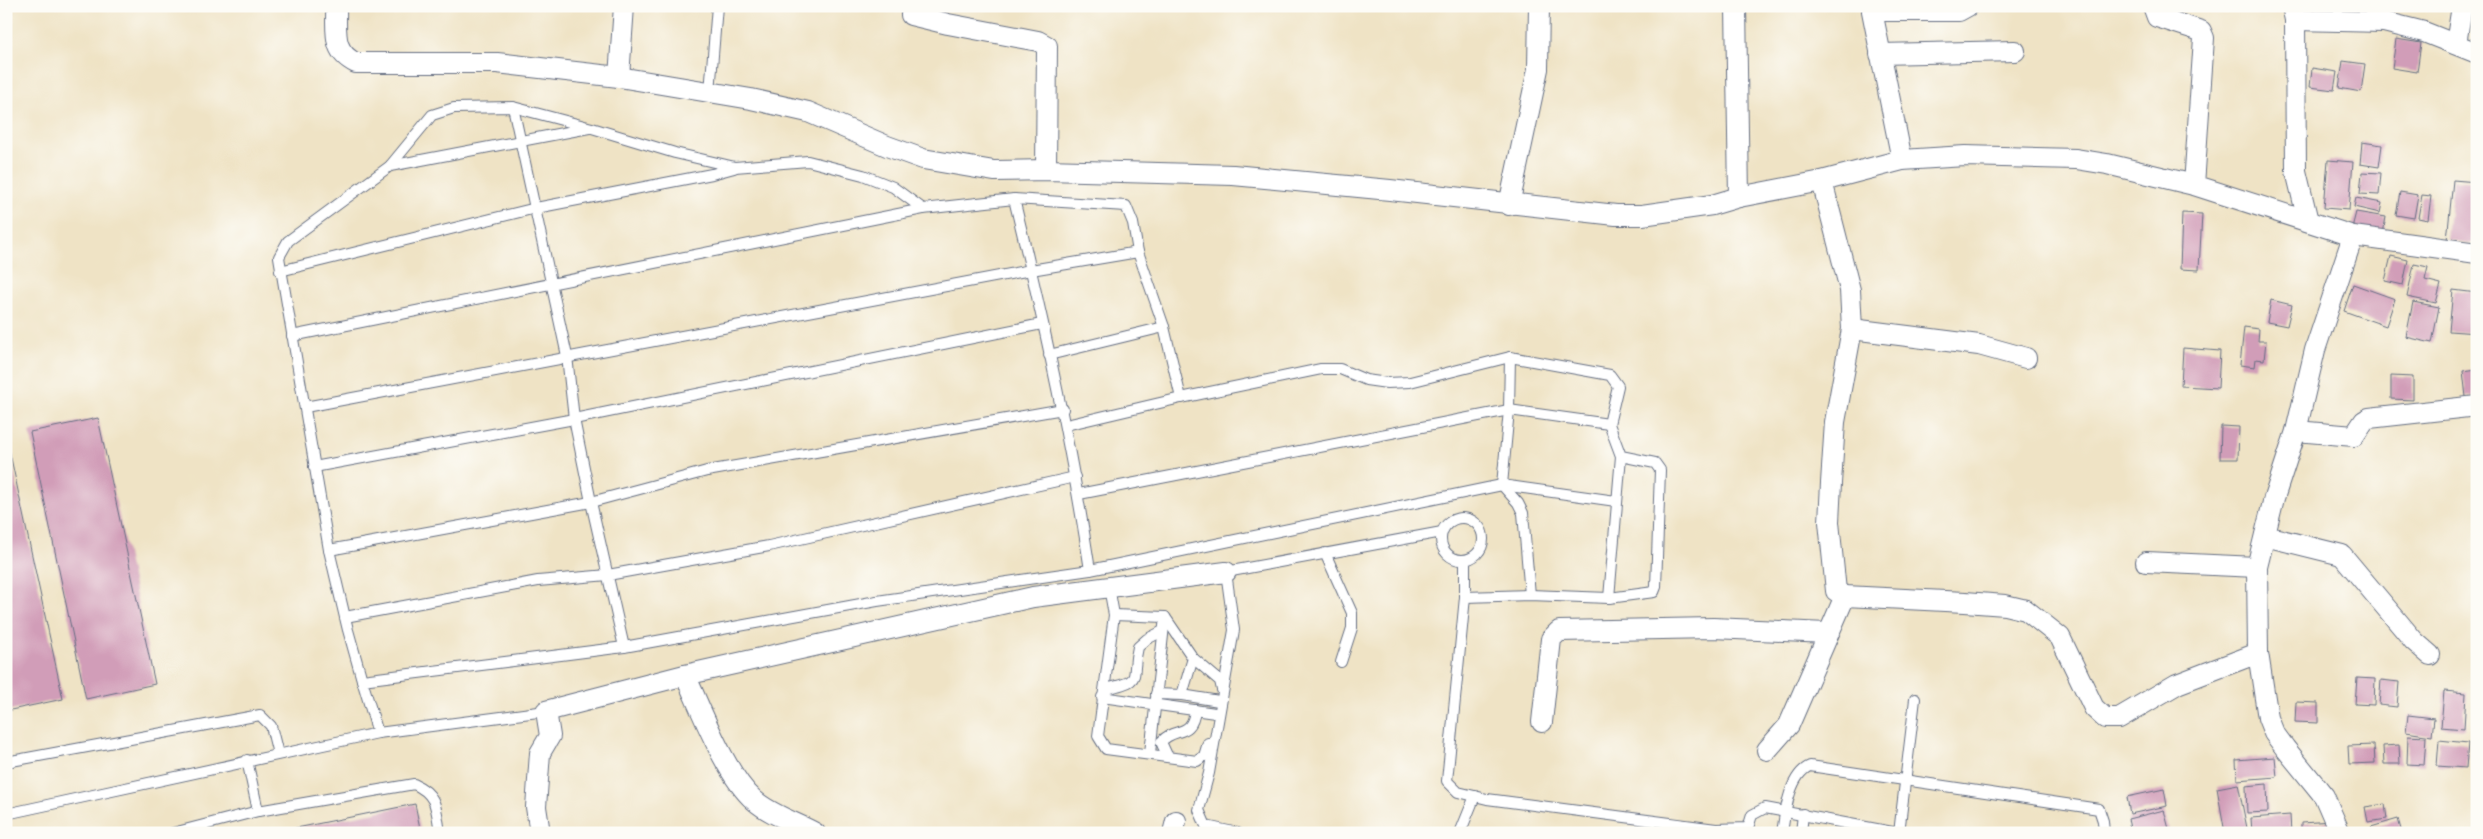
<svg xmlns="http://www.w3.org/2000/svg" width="2483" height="839" viewBox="0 0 2483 839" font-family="Caveat,sans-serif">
<rect width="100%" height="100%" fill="#fdfcf7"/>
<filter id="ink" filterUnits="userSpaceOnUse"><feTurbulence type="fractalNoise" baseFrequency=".02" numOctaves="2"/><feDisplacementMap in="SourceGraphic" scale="10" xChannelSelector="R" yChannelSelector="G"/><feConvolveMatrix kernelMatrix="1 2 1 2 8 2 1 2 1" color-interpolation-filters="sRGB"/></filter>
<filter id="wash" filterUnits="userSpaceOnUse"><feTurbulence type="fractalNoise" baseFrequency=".0096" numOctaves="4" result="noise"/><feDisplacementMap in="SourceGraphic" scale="20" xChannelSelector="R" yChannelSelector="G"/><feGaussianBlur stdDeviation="1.12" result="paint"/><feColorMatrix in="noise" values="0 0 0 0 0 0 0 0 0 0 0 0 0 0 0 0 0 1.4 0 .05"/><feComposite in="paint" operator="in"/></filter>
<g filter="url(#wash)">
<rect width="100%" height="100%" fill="#efe3c5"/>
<g id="blocks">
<g fill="#d19db8">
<polygon points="2396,39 2421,43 2417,72 2392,68"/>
<polygon points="2343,61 2365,64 2361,92 2339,88"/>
<polygon points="2312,68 2337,72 2334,90 2310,87"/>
<polygon points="2362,142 2382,145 2379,167 2360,164"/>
<polygon points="2328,160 2353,162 2349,210 2324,208"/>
<polygon points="2362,172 2381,173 2379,195 2360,194"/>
<polygon points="2453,180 2477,182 2477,244 2447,240"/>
<polygon points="2400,192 2418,195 2414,218 2396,215"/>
<polygon points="2422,195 2431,196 2428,220 2418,218"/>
<polygon points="2356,198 2382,203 2380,213 2354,207"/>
<polygon points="2356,212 2386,217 2383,234 2352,228"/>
<polygon points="2182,213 2202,214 2199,270 2180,269"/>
<polygon points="2391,256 2408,260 2403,285 2385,281"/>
<polygon points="2414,264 2428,267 2425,280 2441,284 2436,303 2407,297"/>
<polygon points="2353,284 2395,299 2386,326 2344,311"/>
<polygon points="2453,290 2477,293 2477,333 2449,331"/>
<polygon points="2271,300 2292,305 2287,326 2267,322"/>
<polygon points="2413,302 2439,307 2432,343 2406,337"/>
<polygon points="2244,327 2259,329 2258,341 2266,341 2264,360 2256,359 2255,367 2240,365"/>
<polygon points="2183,348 2220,351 2218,388 2181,386"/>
<polygon points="2477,369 2477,396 2466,397 2463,371"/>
<polygon points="2391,376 2413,377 2413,400 2391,399"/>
<polygon points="98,418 155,684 86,699 30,432"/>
<polygon points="2221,426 2239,427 2238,459 2220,459"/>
<polygon points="6,435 63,699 6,711"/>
<polygon points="2357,678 2375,679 2374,705 2355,704"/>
<polygon points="2381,680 2399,682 2397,707 2379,705"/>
<polygon points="2444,691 2466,693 2464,729 2441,727"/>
<polygon points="2296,702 2318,703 2318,723 2295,722"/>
<polygon points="2408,715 2434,718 2432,736 2406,732"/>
<polygon points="2408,736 2426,737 2424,765 2407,764"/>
<polygon points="2439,740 2468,743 2466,768 2437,766"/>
<polygon points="2374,745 2375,763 2349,764 2348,746"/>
<polygon points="2399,745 2400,764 2384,764 2383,746"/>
<polygon points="2275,757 2277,777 2237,780 2236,760"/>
<polygon points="2238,784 2248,833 2225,833 2217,788"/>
<polygon points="2267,784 2268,812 2247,813 2246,786"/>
<polygon points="2164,789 2167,806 2130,814 2127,797"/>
<polygon points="415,804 421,833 278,833 277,832"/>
<polygon points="2385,804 2387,819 2368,822 2365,807"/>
<polygon points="2164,810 2169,829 2156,833 2131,833 2128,819"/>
<polygon points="2290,815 2291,833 2252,833 2251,818"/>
<polygon points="2398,819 2402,833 2373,833 2371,827"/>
<polygon points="2332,821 2333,833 2301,833 2301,823"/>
</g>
</g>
</g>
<g filter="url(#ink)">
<use href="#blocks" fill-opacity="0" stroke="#656e82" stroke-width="1"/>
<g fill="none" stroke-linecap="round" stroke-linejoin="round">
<g stroke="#656e82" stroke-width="12">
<g id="lane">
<polyline points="710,92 717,6"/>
<polyline points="513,107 567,356 574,419 591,502 624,647"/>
<polyline points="390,166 589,128"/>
<path d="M1014,199C1044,322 1071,445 1090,570L1502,485L1616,501"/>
<polyline points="280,271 536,208 712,174 734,168"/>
<polyline points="292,336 923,209"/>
<polyline points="1049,355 1164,327"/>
<polyline points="1510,357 1509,410 1502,485 1518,503 1523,513 1530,595"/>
<polyline points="305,407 1031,270 1138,252"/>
<polyline points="1066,425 1181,398"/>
<polyline points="314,467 574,419 1042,324"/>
<polyline points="1079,494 1509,410 1609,424"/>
<circle cx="1462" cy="539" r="21"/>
<polyline points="329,550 591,502 707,471 1063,409"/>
<polyline points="1325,553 1352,613 1352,628 1341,662"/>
<polyline points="1465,561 1465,597 1447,781 1458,792 1487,799 1716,829 1748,828 1752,815 1765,808 1898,833"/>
<polyline points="1109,587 1114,615 1098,736 1106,749 1197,761 1204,756 1208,743"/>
<polyline points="1609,598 1621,456"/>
<polyline points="1114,615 1165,617 1193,658 1220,681 1222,690"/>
<polyline points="345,617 538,581 608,575 769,546 1075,477"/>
<polyline points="362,680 348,630 329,550 279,257 288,241 390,166 432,115 454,108 513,107 592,128 675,153 735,167 808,161 863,175 893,187 923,209 1014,199 1126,206 1133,223 1138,252 1164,327 1181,398 1321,369 1340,369 1366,380 1387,383 1410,382 1510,357 1610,375 1618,386 1609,424 1621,456 1655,463 1660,470 1656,587 1654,592 1609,598 1530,595 1465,597"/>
<path d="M1105,689C1145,680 1130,680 1138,647L1147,639L1163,631"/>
<polyline points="1156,694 1182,695 1193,658"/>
<polyline points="1182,695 1219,701"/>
<polyline points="1102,697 1215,713"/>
<polyline points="378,733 362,680 624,647 877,601 1090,570"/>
<polyline points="1150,753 1165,617"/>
<path d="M1167,755L1161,742C1174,726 1192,739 1195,710"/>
<path d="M247,760L258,811L414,784C438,795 436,809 440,833"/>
<polyline points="6,762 260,715 271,726 278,754"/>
<polyline points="6,814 378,733 546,711"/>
<polyline points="173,833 258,811"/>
<polyline points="1238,833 1206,826 1199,810 1209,773 1234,630 1226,572 1442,532"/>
<polyline points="1460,833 1475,796"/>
<path d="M1782,833C1785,813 1789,775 1810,766L2099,809L2103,821L2104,833"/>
<polyline points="1801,833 1803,814"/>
<polyline points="1899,833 1915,699"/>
</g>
</g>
<g stroke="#656e82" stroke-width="22">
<g id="street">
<path d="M336,6C337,31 331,51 356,63H497L619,77L751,99L808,112L887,146L923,159L994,171L1046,170L1233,175L1390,190L1616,215H1642L1712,205L1739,197L1822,181L1902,160L1965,156L2076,159L2107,164L2194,185L2353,236L2477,253"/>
<polyline points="1736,6 1739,197"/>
<polyline points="2153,6 2157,17 2201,31 2204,38 2194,185"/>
<polyline points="2292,6 2295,20 2296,171 2308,221"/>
<polyline points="911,15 948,24 1038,41 1047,46 1046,170"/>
<polyline points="2295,20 2384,22 2424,32 2477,53"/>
<polyline points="2456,44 2462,6"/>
<polyline points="1880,54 2015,51"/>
<polyline points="619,77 624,6"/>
<polyline points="1902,160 1872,11 1959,11 1968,6"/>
<polyline points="1822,181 1850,290 1852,329 1835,422 1831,483 1829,522 1836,591 1845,596 1965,602 2005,605 2026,610 2060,637 2094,708 2105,718 2119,718 2177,684 2258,653"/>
<polyline points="1509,205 1538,69 1539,6"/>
<polyline points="1852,329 1979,345 2026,358"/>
<polyline points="2296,431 2354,436 2364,421 2369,418 2477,406"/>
<polyline points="2265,536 2342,555 2414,641 2430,655"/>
<polyline points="2146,562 2257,567"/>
<path d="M685,675C702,711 725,774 754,800C771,815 795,822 815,833"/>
<polyline points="1542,722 1551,639 1559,631 1713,628 1827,633"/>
<polyline points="1767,750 1789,725 1845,596"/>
<polyline points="540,833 536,807 540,753 550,736 546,711 685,675 1033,597 1226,572"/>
<polyline points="1173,833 1176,821"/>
<polyline points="2340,833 2324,796 2285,748 2274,733 2268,718 2258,653 2257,567 2274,498 2296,431 2315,350 2353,236"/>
</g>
</g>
<use href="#lane" stroke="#fff" stroke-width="10"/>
<use href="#street" stroke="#fff" stroke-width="20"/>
</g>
</g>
<rect width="2483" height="839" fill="none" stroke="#fdfcf7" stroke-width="25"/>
</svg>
